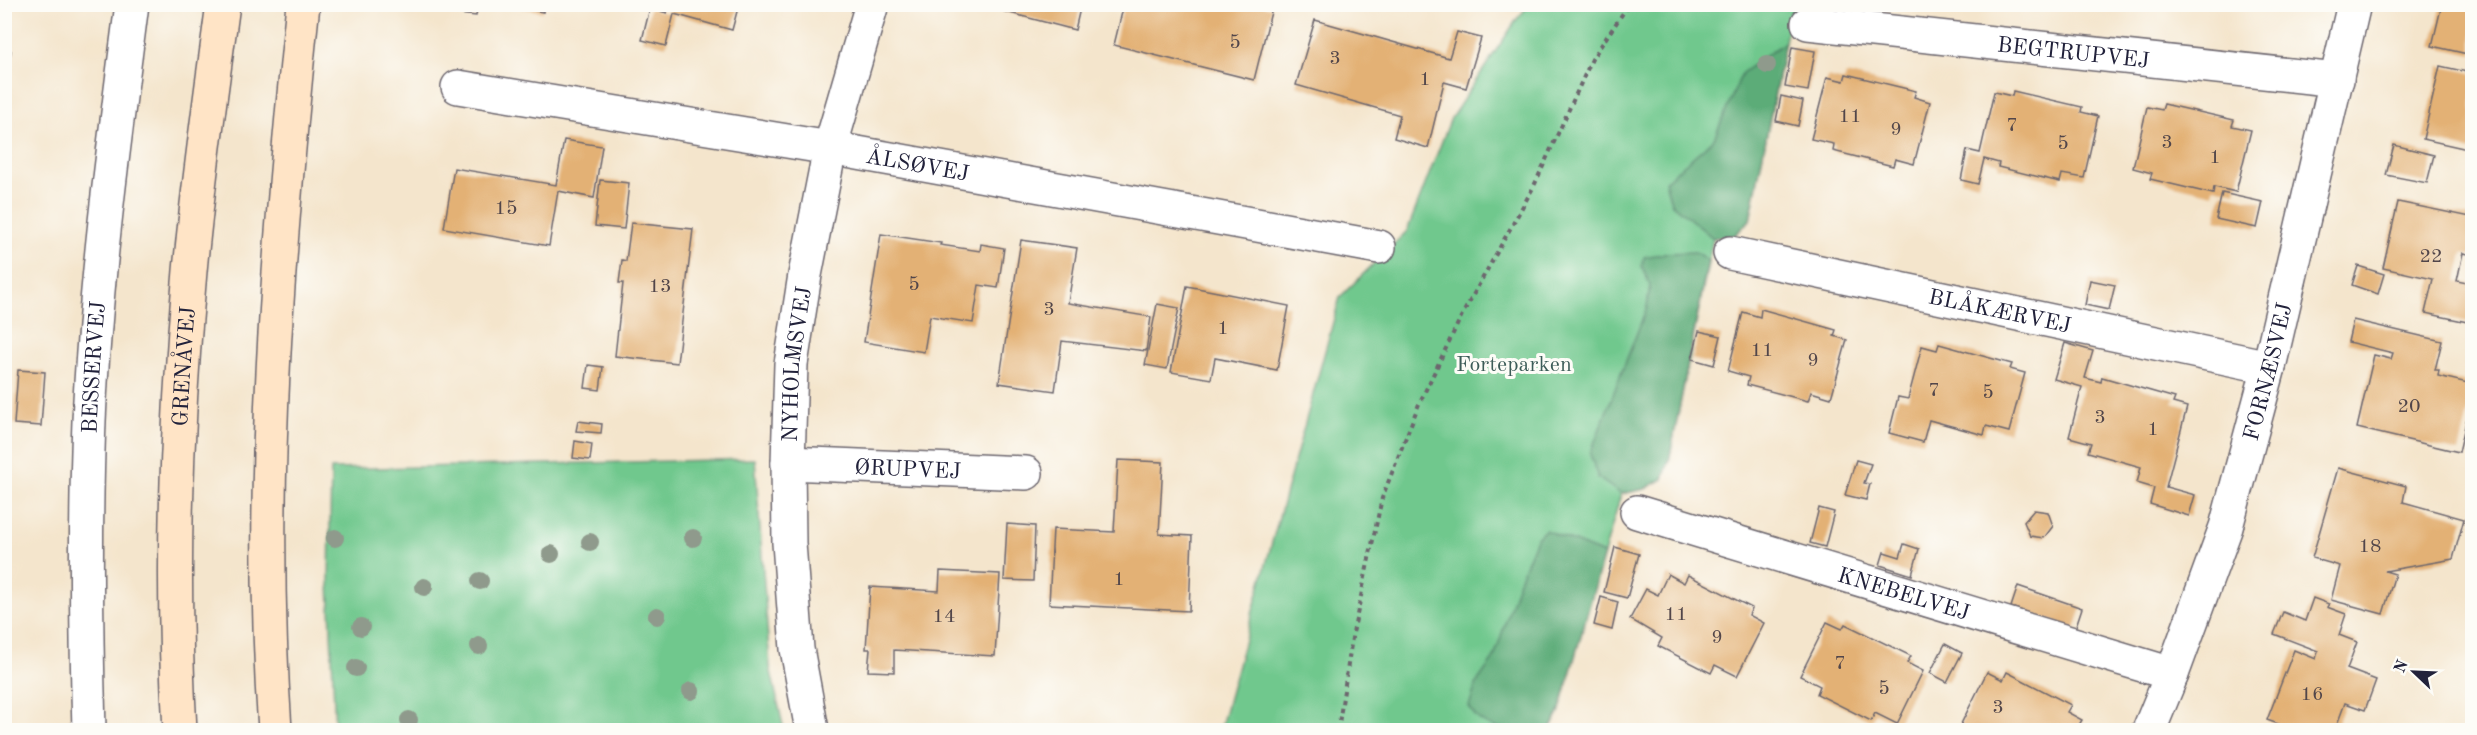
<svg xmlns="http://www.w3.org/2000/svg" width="2477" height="735" viewBox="0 0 2477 735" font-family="'Old Standard TT',serif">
<rect width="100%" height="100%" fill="#fdfcf7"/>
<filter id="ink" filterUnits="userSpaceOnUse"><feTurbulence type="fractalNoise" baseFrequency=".0167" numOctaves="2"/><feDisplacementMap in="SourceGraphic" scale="12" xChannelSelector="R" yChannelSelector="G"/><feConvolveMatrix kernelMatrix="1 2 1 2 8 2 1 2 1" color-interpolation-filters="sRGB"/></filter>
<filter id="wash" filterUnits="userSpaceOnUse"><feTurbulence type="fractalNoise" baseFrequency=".008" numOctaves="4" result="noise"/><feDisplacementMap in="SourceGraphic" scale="24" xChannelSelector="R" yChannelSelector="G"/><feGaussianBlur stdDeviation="1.35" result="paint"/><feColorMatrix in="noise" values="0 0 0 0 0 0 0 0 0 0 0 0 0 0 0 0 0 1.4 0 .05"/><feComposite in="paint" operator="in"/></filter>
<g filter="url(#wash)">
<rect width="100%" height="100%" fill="#f4e5cc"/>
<g fill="#70c88d" stroke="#497564" stroke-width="1.5">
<polygon points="1529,5 1806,5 1790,16 1750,220 1735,235 1713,238 1669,461 1663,479 1645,489 1621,494 1559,713 1549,730 1220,730 1340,297 1407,231 1451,118 1517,19"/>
<polygon points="755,459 770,667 784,730 335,730 329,581 331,469"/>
</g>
<g fill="#5cac78" stroke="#3f675a" stroke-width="1.5">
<polygon points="1785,42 1750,220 1735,235 1713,238 1671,203 1665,181 1714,139 1742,73"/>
<polygon points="1695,252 1708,260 1669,461 1663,479 1645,489 1621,494 1598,478 1590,454 1647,307 1650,285 1642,266 1644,257 1667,253"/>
<path d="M1545,530L1604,554L1559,713L1549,730C1522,731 1481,735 1469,706L1477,682L1494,658L1519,580L1536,539Z"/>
</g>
<g id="blocks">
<g fill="#e3b175">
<polygon points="451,4 478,4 476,16 450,13"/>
<polygon points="504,4 544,4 543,12"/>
<polygon points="670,4 739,4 732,30 674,14 666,46 642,40 650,8 667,13"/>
<polygon points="975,4 1081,4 1075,30"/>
<polygon points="1124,4 1257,4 1272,8 1254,80 1114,45"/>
<polygon points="2442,4 2472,4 2472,55 2432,46"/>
<polygon points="1315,20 1449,58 1457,32 1481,38 1466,88 1444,82 1428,148 1394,138 1400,115 1296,85"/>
<polygon points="1792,47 1815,51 1808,91 1785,87"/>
<polygon points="4,50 11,51 6,82 4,82"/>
<polygon points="2440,66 2472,73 2472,150 2423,139"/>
<polygon points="1846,74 1916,91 1914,97 1930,102 1914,164 1895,159 1893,166 1833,151 1834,144 1811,139 1827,77 1844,81"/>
<polygon points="2013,91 2082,107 2081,112 2098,116 2084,178 2062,174 2060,182 1998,167 1999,163 1984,159 1978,184 1961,180 1967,150 1980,153 1994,92 2012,96"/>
<polygon points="1781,96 1803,101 1798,126 1776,121"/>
<polygon points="2164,104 2234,120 2232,126 2251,130 2236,192 2214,187 2213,194 2150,179 2152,173 2133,168 2147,107 2162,110"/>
<polygon points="564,140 602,146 594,198 558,191 549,246 444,228 454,168 556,185"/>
<polygon points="2394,145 2434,155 2427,183 2386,175"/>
<polygon points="600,180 629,183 624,229 595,226"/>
<polygon points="2222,193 2263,202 2257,228 2216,219"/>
<polygon points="2398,202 2471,217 2472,255 2463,253 2457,281 2472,284 2472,323 2425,313 2433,279 2383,268"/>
<polygon points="631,223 693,229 677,363 615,356 623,283 619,283 622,260 626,261"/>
<polygon points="881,234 941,243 940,245 980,251 981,244 1004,248 998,288 979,285 973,323 930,316 924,352 864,342"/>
<polygon points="1021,240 1077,248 1068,303 1151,317 1146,351 1062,341 1055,391 999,383"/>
<polygon points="2358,266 2384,274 2378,294 2352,285"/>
<polygon points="2090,280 2115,285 2109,310 2085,305"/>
<polygon points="1187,286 1289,306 1277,370 1215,358 1211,379 1171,372"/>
<polygon points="1157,304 1179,308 1167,369 1145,365"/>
<polygon points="1761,309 1836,330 1834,336 1847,340 1831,398 1811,392 1808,401 1747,385 1749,377 1728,371 1743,312 1760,317"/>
<polygon points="2353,320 2442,341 2435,370 2439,370 2438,376 2472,384 2472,396 2459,452 2357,428 2374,355 2391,359 2393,353 2348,342"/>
<polygon points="1699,331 1721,336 1714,365 1692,359"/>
<polygon points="2065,343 2093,351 2085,378 2101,382 2102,377 2175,398 2173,403 2187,407 2166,487 2195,495 2189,516 2150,504 2154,488 2137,483 2141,467 2088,452 2091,443 2069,437 2082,387 2054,379"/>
<polygon points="1939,344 2012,364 2010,369 2025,373 2009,432 1986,426 1984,435 1929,420 1923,442 1889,433 1898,397 1908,399 1922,346 1937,350"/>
<polygon points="588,365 603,367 600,390 585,388"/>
<polygon points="18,370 45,372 41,426 14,424"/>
<polygon points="578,421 602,424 601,433 576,431"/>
<polygon points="575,441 592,444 590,460 573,458"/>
<polygon points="1118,460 1163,462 1159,534 1192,536 1189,611 1049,604 1053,529 1114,532"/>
<polygon points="1856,460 1871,464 1864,483 1870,484 1866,500 1845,495"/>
<polygon points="2338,468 2406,486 2403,502 2464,519 2453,559 2385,571 2395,574 2383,614 2331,600 2340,566 2312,558"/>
<polygon points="1819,508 1834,512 1825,547 1810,543"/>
<polygon points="2034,510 2048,512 2053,526 2044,538 2030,536 2024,522"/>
<polygon points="1007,524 1035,526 1033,581 1004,580"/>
<polygon points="1904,544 1919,549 1912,575 1880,565 1884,552 1900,557"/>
<polygon points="1615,547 1639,554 1627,598 1604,592"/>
<polygon points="940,571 1000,574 995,656 894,650 894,672 868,671 870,649 866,649 870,587 939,591"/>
<polygon points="1668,574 1684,583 1688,575 1752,608 1749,615 1764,623 1737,676 1715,665 1711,673 1658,646 1662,638 1630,619 1646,589 1658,595"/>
<polygon points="2018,586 2082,608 2075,629 2011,607"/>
<polygon points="1601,597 1618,602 1612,630 1594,625"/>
<polygon points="2313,598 2329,604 2327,607 2346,614 2339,635 2357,642 2347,669 2376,680 2365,710 2345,703 2335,730 2295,730 2267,720 2294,650 2316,659 2318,651 2274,634 2283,612 2305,621"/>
<polygon points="1827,622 1842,629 1845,624 1911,656 1907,663 1923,671 1897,724 1875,713 1871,721 1817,694 1820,686 1800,676"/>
<polygon points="1945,644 1962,653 1947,682 1930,673"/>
<polygon points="1987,672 2003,680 2007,672 2071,705 2067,712 2082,720 2076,730 1968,730 1960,726"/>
</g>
</g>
</g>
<g filter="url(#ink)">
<use href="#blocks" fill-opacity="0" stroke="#6c666e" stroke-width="1.5"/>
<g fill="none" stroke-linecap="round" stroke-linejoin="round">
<g stroke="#6c666e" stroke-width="36">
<g id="minor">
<path id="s1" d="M1808,23L2337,80"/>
<path id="s2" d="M458,87L830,148L1379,247"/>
<path id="s3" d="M1730,253L2269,367"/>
<path id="s4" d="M788,463L1026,473"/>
<path id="s5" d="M1637,512L2172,674"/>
<path id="s6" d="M89,730C86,627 85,524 89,421C95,282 114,143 132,4"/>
<path id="s7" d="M812,730L797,649L789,543L788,463L791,364L805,275L830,148L872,4"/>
<path id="s8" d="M2149,730L2172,674L2226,527L2269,367L2354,4"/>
</g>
</g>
<g stroke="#6c666e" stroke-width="36">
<g id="secondary">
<path id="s9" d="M180,730C171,578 176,423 190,271C198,182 211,93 223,4"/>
<path d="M275,730C258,489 278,245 303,4"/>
</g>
</g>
<polyline stroke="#6c666e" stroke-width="4" stroke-dasharray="4.5 4.5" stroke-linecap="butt" points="1338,730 1352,638 1382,498 1419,404 1462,315 1534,186 1592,59 1629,4"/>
<use href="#minor" stroke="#fff" stroke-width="33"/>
<use href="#secondary" stroke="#ffe4c6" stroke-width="33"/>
</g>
<g fill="#8f9a8c">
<circle cx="1767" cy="65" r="9"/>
<circle cx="335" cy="538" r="9"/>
<circle cx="693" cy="538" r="9"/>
<circle cx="590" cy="542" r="9"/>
<circle cx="551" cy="554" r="9"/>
<circle cx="480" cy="581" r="9"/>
<circle cx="424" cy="587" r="9"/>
<circle cx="657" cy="616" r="9"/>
<circle cx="361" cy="627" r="9"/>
<circle cx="479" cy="646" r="9"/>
<circle cx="356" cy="668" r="9"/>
<circle cx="691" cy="691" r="9"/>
<circle cx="409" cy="720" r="9"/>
</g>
</g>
<g text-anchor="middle" stroke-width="6" stroke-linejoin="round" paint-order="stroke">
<g font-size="20" fill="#52464a">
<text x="1235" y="48">5</text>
<text x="1335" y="64">3</text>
<text x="1425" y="85">1</text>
<text x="1850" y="122">11</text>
<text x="2012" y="131">7</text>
<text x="1896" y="135">9</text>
<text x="2167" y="148">3</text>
<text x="2063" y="149">5</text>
<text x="2215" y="163">1</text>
<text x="506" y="214">15</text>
<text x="2431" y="262">22</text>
<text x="914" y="290">5</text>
<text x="660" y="292">13</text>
<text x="1049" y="315">3</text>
<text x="1223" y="334">1</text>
<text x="1762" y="356">11</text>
<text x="1813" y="366">9</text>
<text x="1934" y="396">7</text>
<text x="1988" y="398">5</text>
<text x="2409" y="412">20</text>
<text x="2100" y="423">3</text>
<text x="2153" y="435">1</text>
<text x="2370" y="552">18</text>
<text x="1119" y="585">1</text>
<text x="1676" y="620">11</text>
<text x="944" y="622">14</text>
<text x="1717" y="643">9</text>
<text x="1840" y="669">7</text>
<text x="1884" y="694">5</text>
<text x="2312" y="700">16</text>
<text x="1998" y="713">3</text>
</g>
<g font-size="22" fill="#22223b" stroke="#fdfcf7">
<text dy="8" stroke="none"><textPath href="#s1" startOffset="267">BEGTRUPVEJ</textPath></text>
<text dy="8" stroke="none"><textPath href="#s2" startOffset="466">ÅLSØVEJ</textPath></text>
<text dy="8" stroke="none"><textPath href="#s3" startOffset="276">BLÅKÆRVEJ</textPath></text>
<text dy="8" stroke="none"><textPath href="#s7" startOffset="368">NYHOLMSVEJ</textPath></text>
<text dy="8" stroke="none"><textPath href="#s6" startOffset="363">BESSERVEJ</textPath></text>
<text dy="8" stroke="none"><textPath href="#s9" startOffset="364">GRENÅVEJ</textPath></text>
<text dy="8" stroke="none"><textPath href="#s8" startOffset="378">FORNÆSVEJ</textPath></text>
<text dy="8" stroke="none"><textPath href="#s4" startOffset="120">ØRUPVEJ</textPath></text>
<text dy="8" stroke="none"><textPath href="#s5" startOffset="279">KNEBELVEJ</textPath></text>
</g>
<g font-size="22" fill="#3d5c58" stroke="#fdfcf7">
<text x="1514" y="371">Forteparken</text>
</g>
</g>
<rect width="2477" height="735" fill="none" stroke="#fdfcf7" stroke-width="24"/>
<g transform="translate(2414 672) rotate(293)" stroke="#fdfcf7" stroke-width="4.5" paint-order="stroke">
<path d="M0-4.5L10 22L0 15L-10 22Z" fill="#22223b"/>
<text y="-9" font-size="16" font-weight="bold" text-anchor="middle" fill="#22223b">N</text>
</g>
</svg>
